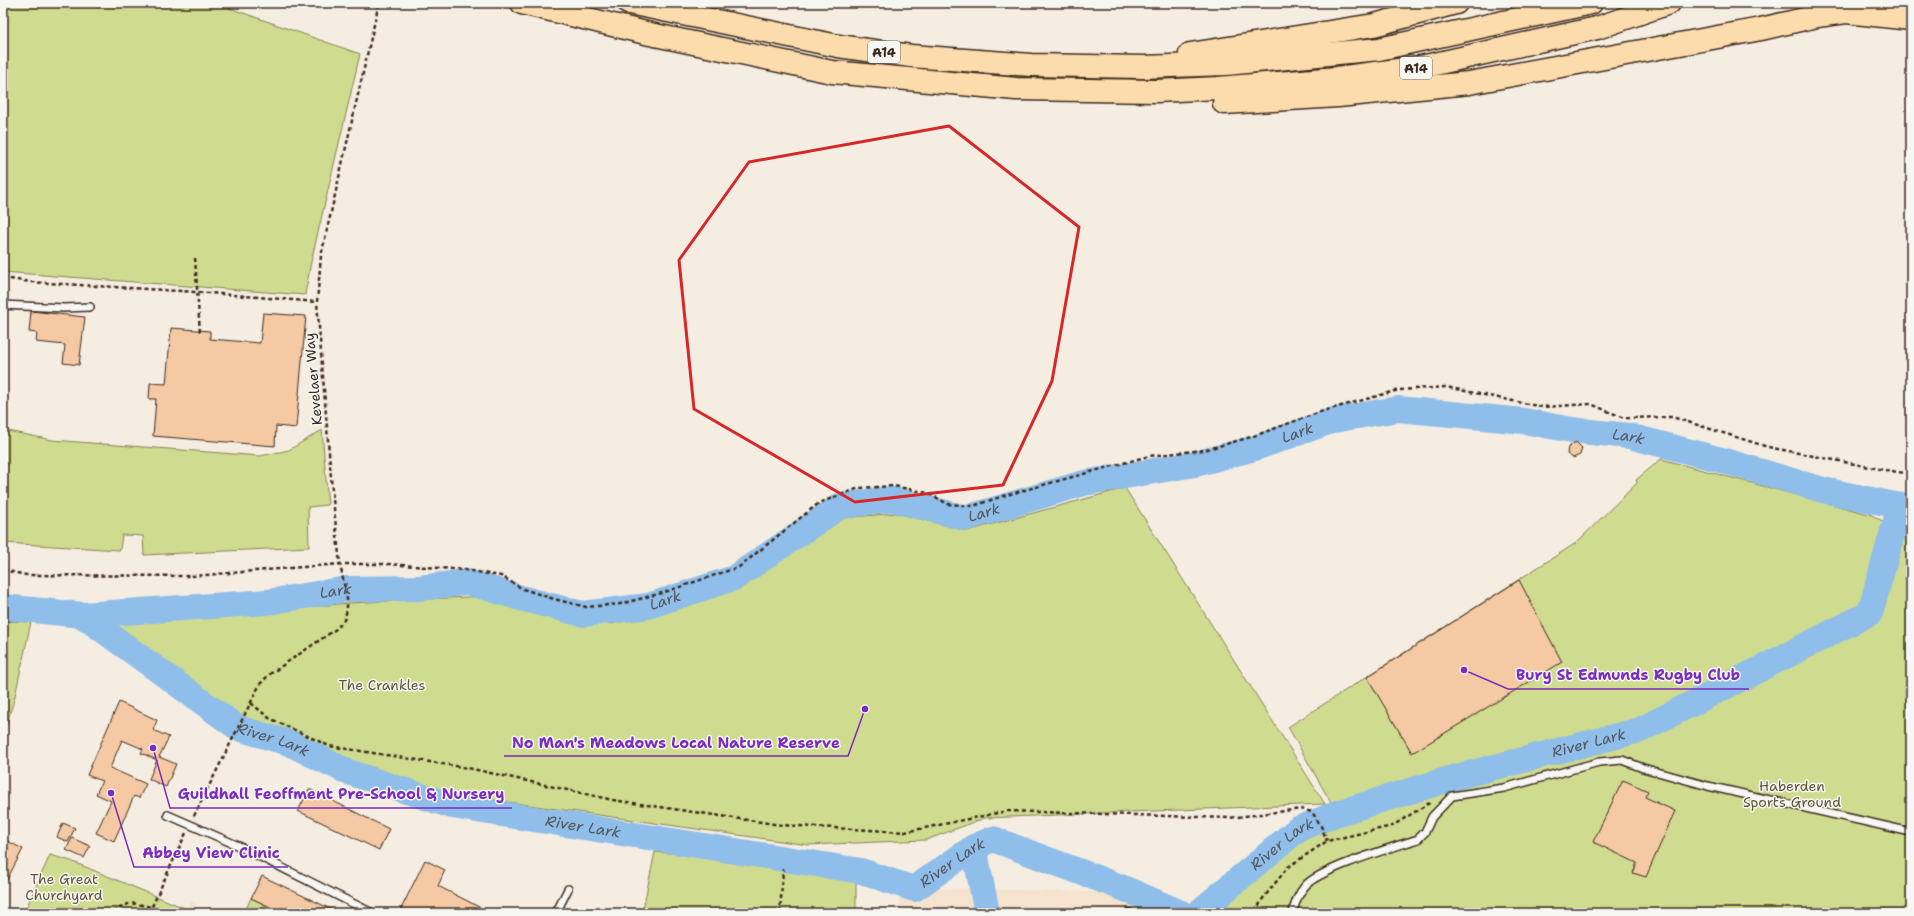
<svg xmlns="http://www.w3.org/2000/svg" width="1914" height="916" viewBox="0 0 1914 916" font-family="'Shantell Sans',sans-serif">
<rect width="100%" height="100%" fill="#f6ede2"/>
<filter id="ink" filterUnits="userSpaceOnUse"><feTurbulence type="fractalNoise" baseFrequency=".025" numOctaves="2"/><feDisplacementMap in="SourceGraphic" scale="8" xChannelSelector="R" yChannelSelector="G"/><feConvolveMatrix kernelMatrix="1 2 1 2 8 2 1 2 1" color-interpolation-filters="sRGB"/></filter>
<g filter="url(#ink)">
<g fill="#f5e2cf">
<polygon points="899,887 1123,893 1171,913 899,913"/>
<polygon points="191,901 205,911 211,913 185,913"/>
</g>
<g fill="#cfdb8f" stroke="#858256">
<polygon points="3,3 215,3 360,54 311,262 305,295 3,272"/>
<polygon points="3,430 52,440 260,456 289,450 322,430 328,505 308,507 309,547 144,555 143,536 122,535 120,550 3,543"/>
<polygon points="1661,459 1872,515 1911,538 1911,913 1215,913 1216,902 1304,832 1457,781 1455,773 1334,808 1288,727 1576,543 1637,483 1636,480"/>
<polygon points="1125,488 1325,804 985,818 926,840 808,845 459,795 340,760 293,738 251,725 106,622 270,611 348,603 488,596 544,613 612,624 736,584 833,519 896,513 967,531"/>
<polygon points="3,621 31,622 15,696 3,738"/>
<polygon points="655,852 784,862 856,871 856,913 642,913"/>
<polygon points="50,855 71,861 187,909 185,913 24,913"/>
<polygon points="251,898 283,913 244,913"/>
</g>
<g fill="none" stroke-linecap="round" stroke-linejoin="round">
<g stroke="#8ebee9" stroke-width="26">
<path id="s1" d="M3,607L82,615L238,728L289,743L348,772L452,806L861,871L914,889L974,847L993,839L1123,888L1181,913"/>
<path id="s2" d="M82,615L267,602L347,589L419,588L468,582L524,599L583,614L648,606L734,578L840,506L891,499L966,518L1084,483L1195,464L1255,448L1334,420L1398,409L1524,421L1572,430L1629,436L1718,459L1823,490L1900,506"/>
<polyline points="974,847 987,913"/>
<path id="s3" d="M1198,913L1298,829L1338,813L1456,777L1640,730L1870,613L1900,506L1911,505"/>
</g>
</g>
<g fill="#f4c9a3" stroke="#3b2a1e">
<polygon points="31,311 85,317 79,365 63,363 65,345 36,342 37,333 29,332"/>
<polygon points="263,313 306,316 296,428 276,426 275,446 153,436 156,399 149,399 150,383 166,384 171,328 210,331 210,339 260,343"/>
<polygon points="1576,442 1582,448 1580,455 1573,458 1567,454 1568,447"/>
<polygon points="1519,580 1562,662 1412,753 1367,677"/>
<polygon points="119,702 157,720 153,730 169,737 159,757 176,764 166,787 149,779 157,760 141,753 143,749 122,740 110,768 146,784 139,798 134,796 114,841 96,833 111,801 96,794 102,781 87,775"/>
<polygon points="1623,780 1648,791 1645,797 1675,811 1646,877 1633,873 1637,863 1593,842"/>
<polygon points="309,789 389,829 379,850 298,811"/>
<polygon points="63,823 75,828 68,842 57,837"/>
<polygon points="72,838 90,846 84,858 66,850"/>
<polygon points="3,839 23,849 3,887"/>
<polygon points="425,860 445,870 438,886 491,913 399,913"/>
<polygon points="262,876 339,913 283,913 251,898"/>
</g>
<g fill="none" stroke-linecap="round" stroke-linejoin="round">
<g stroke="#3b2a1e" stroke-width="10">
<g id="service">
<polyline points="3,305 64,308 90,307"/>
<polyline points="168,815 241,847 372,913"/>
<polyline points="556,913 568,889"/>
<polyline points="1129,913 1130,913"/>
<path d="M1293,913C1294,904 1299,893 1305,886C1319,869 1394,847 1418,839L1425,832L1432,817L1452,796L1504,788L1599,762L1622,760L1643,768L1708,786L1911,832"/>
</g>
</g>
<g stroke="#3b2a1e" stroke-width="25">
<g id="trunk">
<polyline points="522,3 650,34 832,72 1016,89 1156,91 1218,88 1337,78 1421,67 1597,28 1669,3"/>
<polyline points="629,3 838,46 911,56 1031,65 1143,67 1226,64 1379,49 1591,3"/>
<polyline points="1190,54 1374,25 1456,3"/>
<polyline points="1224,103 1338,96 1469,83 1761,29 1817,16 1846,12 1911,19"/>
</g>
</g>
<g stroke="#3b2a1e" stroke-width="2.5" stroke-dasharray="4 3" stroke-linecap="butt">
<polyline points="195,258 200,333"/>
<polyline points="3,278 31,282 197,292 317,302"/>
<polyline points="3,570 26,575 193,576 340,564 388,564 465,570 501,576 523,589 554,599 586,607 620,604 662,593 739,567 819,503 859,488 894,486 928,493 948,504 973,506 1003,496 1149,456 1204,450 1251,437 1323,411 1399,390 1446,387 1542,407 1591,404 1624,418 1672,417 1768,447 1885,470 1911,474"/>
<polyline points="251,703 269,718 329,746 468,768 613,800 781,825 905,832 1007,811 1229,818 1301,809 1312,812 1321,826 1327,841"/>
<polyline points="194,816 260,684 270,674 336,629 344,620 347,610 347,599 340,564 332,490 317,302 321,256 379,3"/>
<path d="M114,913C129,900 132,903 151,907"/>
<polyline points="149,913 186,833"/>
<polyline points="780,913 783,869"/>
<polyline points="1256,913 1261,901 1288,867 1327,841 1392,826 1431,802"/>
</g>
<use href="#service" stroke="#f6f6f2" stroke-width="7"/>
<use href="#trunk" stroke="#fcdcac" stroke-width="22"/>
</g>
</g>
<path fill="none" stroke="#d62828" stroke-width="3" stroke-linejoin="round" d="M949,126L1079,227L1052,381L1003,485L855,502L694,409L679,260L749,162Z"/>
<g text-anchor="middle" stroke-width="3" stroke-linejoin="round" paint-order="stroke">
<g fill="#f6f6f2" stroke="#73675e" stroke-width="1">
<rect x="868" y="41" width="32" height="22" rx="3"/>
<rect x="1400" y="57" width="32" height="22" rx="3"/>
</g>
<g font-size="13" font-weight="bold" fill="#3b2a1e">
<text x="884" y="57">A14</text>
<text x="1416" y="73">A14</text>
</g>
<g font-size="14" fill="#3b2a1e" stroke="#f6f6f2">
<text transform="translate(313 379) rotate(-95)" y="5">Kevelaer Way</text>
</g>
<g font-size="14" fill="#60563a" stroke="#f6f6f2">
<text x="382" y="690">The Crankles</text>
<text x="1792" y="791">Haberden<tspan x="1792" dy="16">Sports Ground</tspan></text>
<text x="64" y="884">The Great<tspan x="64" dy="16">Churchyard</tspan></text>
</g>
<g font-size="15" font-style="italic" fill="#54565b" stroke="#f6f6f2">
<text dy="5" stroke="none"><textPath href="#s2" startOffset="1263">Lark</textPath></text>
<text dy="5" stroke="none"><textPath href="#s2" startOffset="1599">Lark</textPath></text>
<text dy="5" stroke="none"><textPath href="#s2" startOffset="939">Lark</textPath></text>
<text dy="5" stroke="none"><textPath href="#s2" startOffset="255">Lark</textPath></text>
<text dy="5" stroke="none"><textPath href="#s2" startOffset="591">Lark</textPath></text>
<text dy="5" stroke="none"><textPath href="#s1" startOffset="309">River Lark</textPath></text>
<text dy="5" stroke="none"><textPath href="#s3" startOffset="434">River Lark</textPath></text>
<text dy="5" stroke="none"><textPath href="#s1" startOffset="633">River Lark</textPath></text>
<text dy="5" stroke="none"><textPath href="#s3" startOffset="109">River Lark</textPath></text>
<text dy="5" stroke="none"><textPath href="#s1" startOffset="1017">River Lark</textPath></text>
</g>
</g>
<path fill="none" stroke="#7b2cbf" stroke-width="1.5" d="M1464 670L1508 689H1749M865 709L848 756H504M153 748L170 808H512M111 793L134 867H288"/>
<g fill="#7b2cbf" stroke="#f6f6f2" stroke-width="1.5">
<circle cx="1464" cy="670" r="4"/>
<circle cx="865" cy="709" r="4"/>
<circle cx="153" cy="748" r="4"/>
<circle cx="111" cy="793" r="4"/>
</g>
<g font-size="15" text-anchor="middle" font-weight="bold" fill="#7b2cbf" stroke="#f6f6f2" stroke-width="3" stroke-linejoin="round" paint-order="stroke">
<text x="1628" y="680">Bury St Edmunds Rugby Club</text>
<text x="676" y="748">No Man's Meadows Local Nature Reserve</text>
<text x="341" y="799">Guildhall Feoffment Pre-School &amp; Nursery</text>
<text x="211" y="858">Abbey View Clinic</text>
</g>
<rect width="1914" height="916" fill="none" stroke="#f6f6f2" stroke-width="16"/>
<rect x="8" y="8" width="1898" height="900" fill="none" stroke="#3b2a1e" stroke-width="1.5" filter="url(#ink)"/>
</svg>
